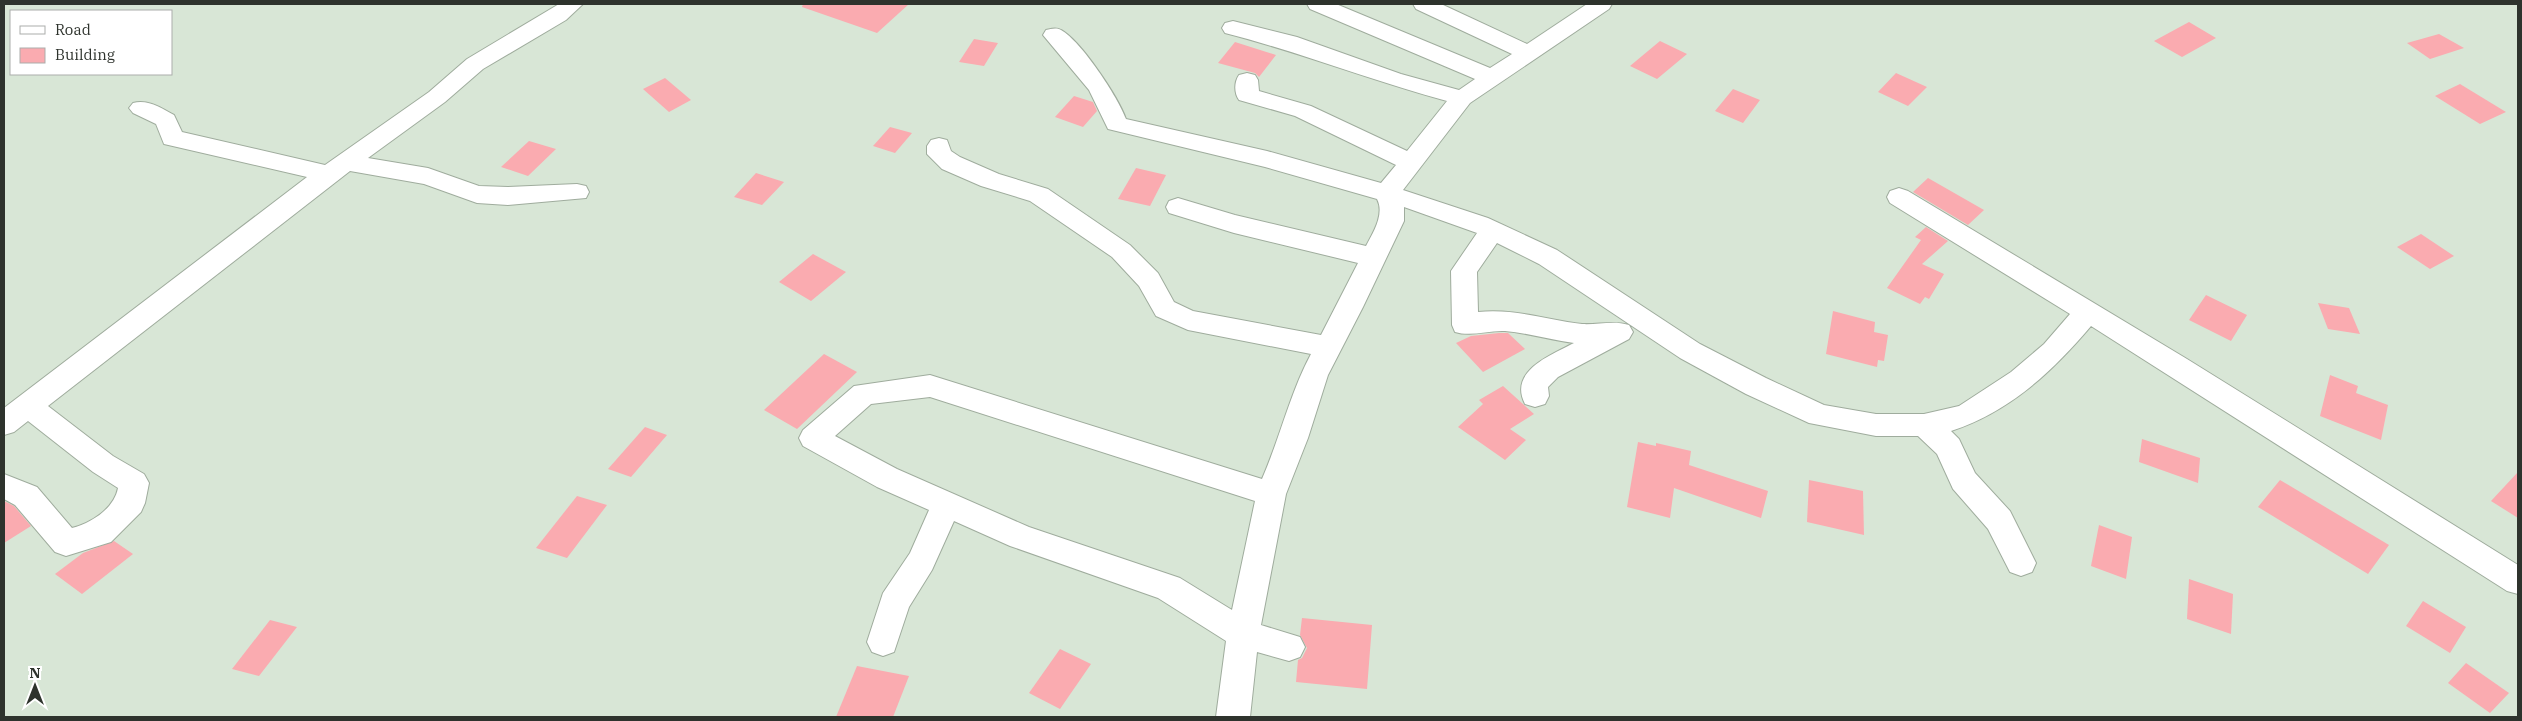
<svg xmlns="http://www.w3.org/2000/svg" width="2522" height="721" viewBox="0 0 2522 721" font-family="'IBM Plex Serif',serif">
<rect width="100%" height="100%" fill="#d8e6d6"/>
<g fill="#faabb0">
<polygon points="803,4 909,4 877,33 802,7"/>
<polygon points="2189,22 2216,38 2182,57 2154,41"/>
<polygon points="2439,34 2464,48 2430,59 2407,43"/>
<polygon points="974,39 998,43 984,66 959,62"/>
<polygon points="1660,41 1687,54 1657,79 1630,66"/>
<polygon points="1235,42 1276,55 1259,77 1255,73 1218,63"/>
<polygon points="1896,73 1927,87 1908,106 1878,92"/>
<polygon points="665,78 691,100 669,112 643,89"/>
<polygon points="2460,84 2506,112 2480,124 2435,96"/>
<polygon points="1733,89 1760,100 1743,123 1715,111"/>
<polygon points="1074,96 1093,102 1097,111 1083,127 1055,117"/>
<polygon points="890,127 912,133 895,153 873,146"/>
<polygon points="529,141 556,149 528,176 501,167"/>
<polygon points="1136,168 1166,175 1150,206 1118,199"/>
<polygon points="756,173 784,182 762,205 734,197"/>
<polygon points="1928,178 1984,210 1968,225 1913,192"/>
<polygon points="1926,227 1948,241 1922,264 1944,274 1929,299 1925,297 1920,304 1887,288 1921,240 1915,237"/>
<polygon points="2421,234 2454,256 2430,269 2397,247"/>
<polygon points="813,254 846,272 811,301 779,282"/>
<polygon points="2206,295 2247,315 2231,341 2189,320"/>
<polygon points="2318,303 2349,308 2360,334 2328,329"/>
<polygon points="1833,311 1875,322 1874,332 1888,335 1884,361 1878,360 1877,367 1826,354"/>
<polygon points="1499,333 1508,333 1525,349 1483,372 1456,343 1471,336"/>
<polygon points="824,354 857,372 797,429 764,410"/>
<polygon points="2330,375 2358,386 2356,393 2388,405 2381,440 2320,416"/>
<polygon points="1503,386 1534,414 1510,429 1526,440 1505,460 1458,427 1483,404 1479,400"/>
<polygon points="645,427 667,435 631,477 608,469"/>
<polygon points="2142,439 2200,458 2198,483 2139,462"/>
<polygon points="1638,442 1656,446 1656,443 1691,451 1689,465 1768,491 1761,518 1674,488 1670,518 1627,507"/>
<polygon points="2518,472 2518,518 2491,501"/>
<polygon points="1809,480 1863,491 1864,535 1807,522"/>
<polygon points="2280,480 2389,545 2368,574 2258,507"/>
<polygon points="577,496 607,505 567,558 536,548"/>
<polygon points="4,501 14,506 31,526 4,543"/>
<polygon points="2099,525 2132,537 2126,579 2091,566"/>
<polygon points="114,541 133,554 82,594 55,574 83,553"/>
<polygon points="2189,579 2233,594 2231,634 2187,619"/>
<polygon points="2423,601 2466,627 2450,653 2406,626"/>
<polygon points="1302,618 1372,625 1367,689 1296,682 1298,660 1302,658 1307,648 1300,635"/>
<polygon points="270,620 297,627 259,676 232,669"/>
<polygon points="1060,649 1091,664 1060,709 1029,693"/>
<polygon points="2466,663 2509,693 2490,713 2448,683"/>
<polygon points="857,666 909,676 893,717 836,717"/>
</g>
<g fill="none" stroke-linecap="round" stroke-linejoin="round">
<g stroke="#9fac9d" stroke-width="2">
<g id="minor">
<path d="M559,4H583L566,20L483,69L445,102L368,158L428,168L479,186L508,187L577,184L586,186L589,192L586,198L508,205L477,203L424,184L350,171L48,406L113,456L144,474L149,483L145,503L141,512L111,542L66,556L55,552L15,505L4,499V474L37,487L72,528C91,523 114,509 118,488L93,472L28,421L14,432L4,435V408L307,177L164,144L156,124L133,113L129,108L133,103C148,99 161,108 174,115L182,132L325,165L429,92L467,59Z"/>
<path d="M1307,4H1336L1490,68L1512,54L1416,9L1413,4H1441L1527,44L1587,4H1612L1609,9L1470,103L1403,190L1488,218L1557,250L1700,344L1766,378L1824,405L1876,414H1924L1959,406L2011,372L2044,344L2070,314L1890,203L1887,197L1890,191L1899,188L1908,191L2187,359L2518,565V594L2507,591L2091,326C2051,373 2009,412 1951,431L1959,439L1975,473L2010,511L2036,563L2032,572L2021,576L2010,572L1988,529L1953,489L1937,454L1918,436H1876L1809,423L1746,394L1680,358L1539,264L1497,243L1477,272L1478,312C1514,308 1547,320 1582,324C1598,325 1613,320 1629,325L1633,332L1629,339L1558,377L1548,387L1549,396L1545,404L1535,407L1525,404C1508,371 1551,355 1574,343C1551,340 1528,333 1505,331C1489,330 1471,337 1455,332L1452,325L1451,271L1477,233L1404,207V221L1363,307L1328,375L1308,438L1286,494L1261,625L1300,637L1305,647L1300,657L1289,661L1257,652L1250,717H1216L1226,641L1158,598L1010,546L954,521L932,570L909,607L894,652L883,656L872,652L867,642L883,593L910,553L929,510L877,487L803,446L799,438L803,430L854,386L930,375L1262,479C1280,438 1290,393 1311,354L1188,330L1156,316L1139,286L1112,257L1030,201L981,186L942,169L927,154V146L931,140L939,138L947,140L951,151L960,157L999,174L1048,189L1130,245L1158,273L1174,302L1193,311L1321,335L1358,263L1234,233L1169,213L1166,207L1169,201L1178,198L1235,215L1366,246C1373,233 1385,214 1377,199L1265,167L1108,129L1089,90L1043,35L1046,30C1051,29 1056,27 1061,30C1081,41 1118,97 1126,119L1267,151L1381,183L1396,165L1295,116L1239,100C1234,93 1234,82 1239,75L1247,73L1255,75L1258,80L1259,91L1311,106L1407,151L1447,101C1372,81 1300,52 1225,33L1222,28L1225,23L1233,21L1297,37L1401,74L1459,90L1475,79L1310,9ZM930,397L1255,501L1232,610L1180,578L1029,527L897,469L835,436L871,404Z"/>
</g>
</g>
<use href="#minor" fill="#fff" fill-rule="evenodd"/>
</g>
<rect width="2522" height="721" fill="none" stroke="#2e332d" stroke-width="10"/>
<rect x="10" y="10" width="162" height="65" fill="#ffffff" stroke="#abadab"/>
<rect x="20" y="26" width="25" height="8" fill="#ffffff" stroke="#abadab"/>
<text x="55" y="35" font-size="15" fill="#2e332d">Road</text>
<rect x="20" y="48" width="25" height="15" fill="#faabb0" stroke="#abadab"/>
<text x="55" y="60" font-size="15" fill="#2e332d">Building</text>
<g transform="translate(35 686)" stroke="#ffffff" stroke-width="4" paint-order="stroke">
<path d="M0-4L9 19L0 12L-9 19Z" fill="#2e332d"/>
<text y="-8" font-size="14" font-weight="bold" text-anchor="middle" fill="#2e332d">N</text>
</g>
</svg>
